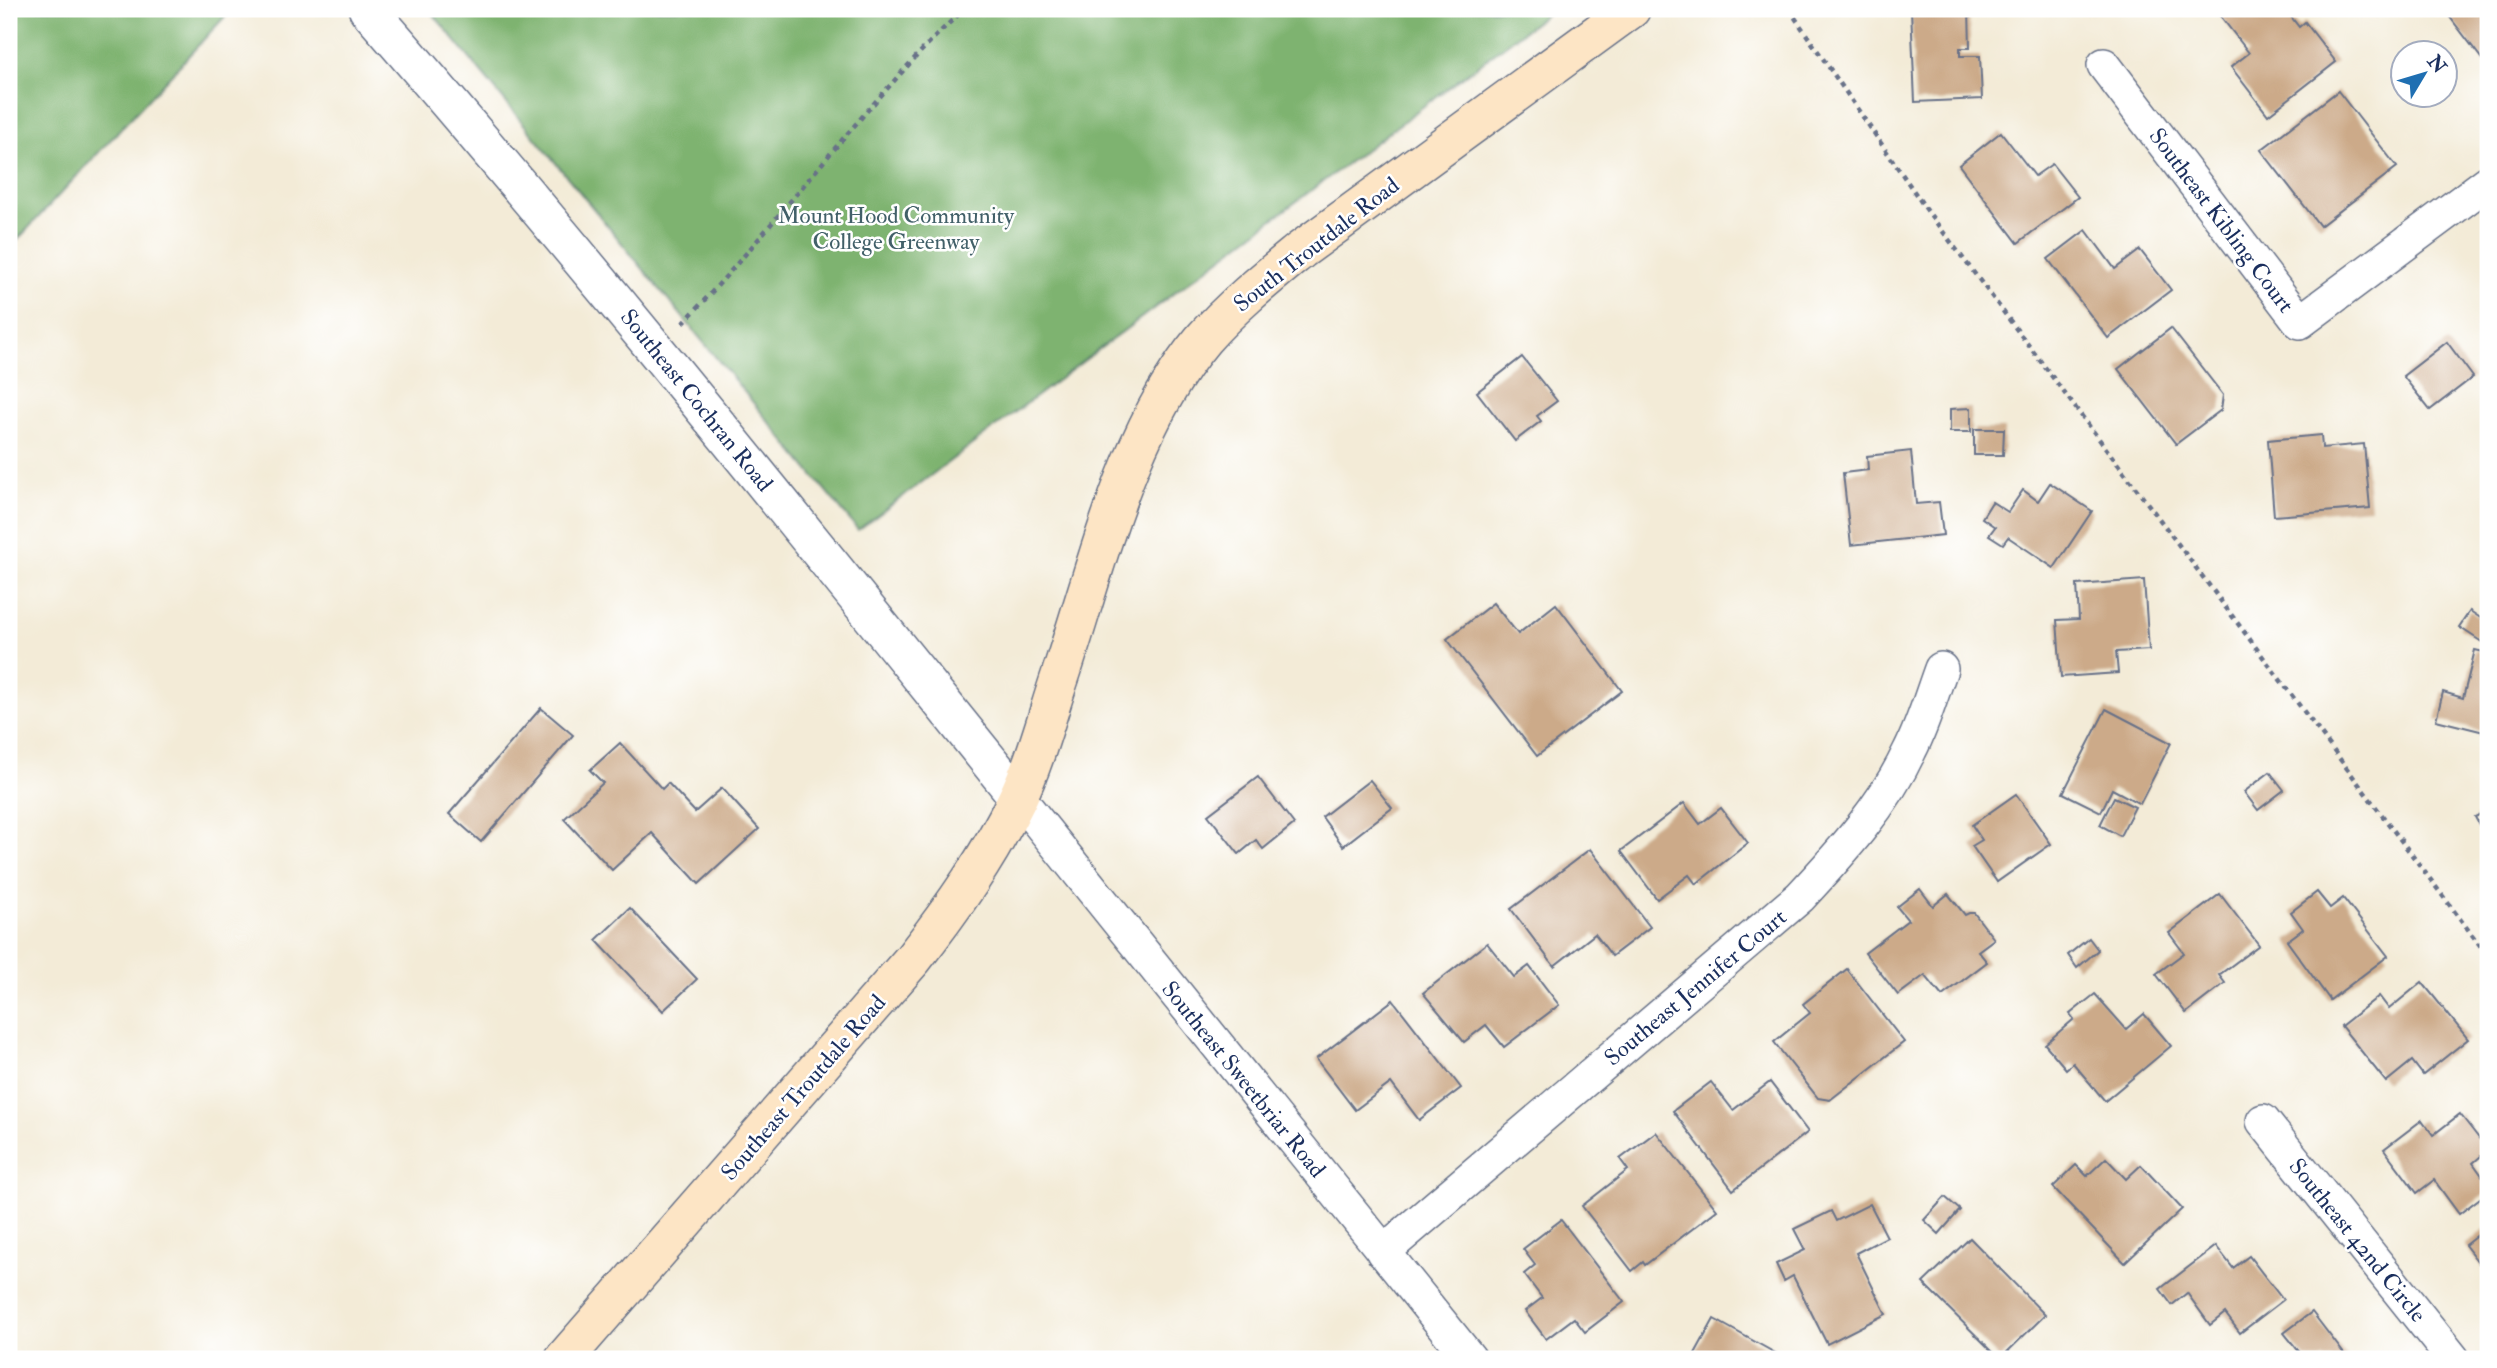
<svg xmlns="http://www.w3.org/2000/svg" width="2497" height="1368" viewBox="0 0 2497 1368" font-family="'IM FELL Double Pica',serif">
<rect width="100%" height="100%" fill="#fff"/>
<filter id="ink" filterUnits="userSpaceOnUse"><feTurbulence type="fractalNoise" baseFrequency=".0143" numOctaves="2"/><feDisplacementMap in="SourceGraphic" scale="14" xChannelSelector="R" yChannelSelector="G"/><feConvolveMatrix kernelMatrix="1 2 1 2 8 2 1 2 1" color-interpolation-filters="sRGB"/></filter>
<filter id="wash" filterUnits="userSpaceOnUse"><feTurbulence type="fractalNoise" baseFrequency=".00686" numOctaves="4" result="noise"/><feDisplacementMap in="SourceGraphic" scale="28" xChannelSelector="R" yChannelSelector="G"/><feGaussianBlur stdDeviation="1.57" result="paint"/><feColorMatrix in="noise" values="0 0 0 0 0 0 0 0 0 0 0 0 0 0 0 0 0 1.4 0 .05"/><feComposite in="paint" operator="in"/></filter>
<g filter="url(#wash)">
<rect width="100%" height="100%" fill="#f3ebd7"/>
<g fill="#7eb370" stroke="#4c7167" stroke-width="2">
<polygon points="9,9 232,9 9,249"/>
<polygon points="429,9 1553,9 858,530"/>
</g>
<g id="blocks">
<g fill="#ccaa89">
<polygon points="1911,9 1969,9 1970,48 1960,48 1960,56 1980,56 1982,99 1915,102"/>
<polygon points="2215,9 2285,9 2299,27 2305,22 2336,62 2268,115 2231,67 2249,53"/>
<polygon points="2450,9 2488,9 2488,67 2446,12"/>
<polygon points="2338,91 2397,167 2320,226 2261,150"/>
<polygon points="2001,132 2035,176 2052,164 2078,197 2018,243 1959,165"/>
<polygon points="2086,230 2115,269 2140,250 2171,290 2108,338 2048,259"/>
<polygon points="2171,328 2223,395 2221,410 2176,444 2118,369"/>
<polygon points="2447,342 2473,377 2430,410 2403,376"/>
<polygon points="1522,357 1557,401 1537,416 1541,421 1515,441 1477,392"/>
<polygon points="1971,408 1971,432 1950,432 1950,409"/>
<polygon points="1974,429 2004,429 2003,455 1974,455"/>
<polygon points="2321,435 2322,448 2364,444 2370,508 2274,516 2268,440"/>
<polygon points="1911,451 1916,504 1939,502 1943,535 1851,545 1843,473 1868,470 1867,456"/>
<polygon points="2050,483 2092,511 2054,568 2008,537 2003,544 1989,535 1995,527 1982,518 1992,502 2008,512 2023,490 2038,501"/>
<polygon points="2144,580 2149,650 2116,652 2118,673 2061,677 2057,620 2079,619 2077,585"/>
<polygon points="1493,603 1518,634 1556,604 1622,691 1537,756 1447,639"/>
<polygon points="2470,611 2488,623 2488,646 2459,627"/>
<polygon points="2475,650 2488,653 2488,733 2436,720 2443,692 2463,698"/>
<polygon points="541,708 573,735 481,842 449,814"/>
<polygon points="2106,709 2171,743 2140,804 2112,789 2101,812 2063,793"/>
<polygon points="620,743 662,789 668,783 695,812 722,788 759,829 699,884 652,833 612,870 564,819 603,783 590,770"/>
<polygon points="2270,772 2284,790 2258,810 2244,792"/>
<polygon points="1258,777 1294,824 1263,849 1256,840 1239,854 1208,815"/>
<polygon points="1370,780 1392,808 1343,846 1322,817"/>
<polygon points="2016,794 2051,844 1997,882 1972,846 1982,840 1972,825"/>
<polygon points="2114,797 2135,807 2120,836 2100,825"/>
<polygon points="1684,803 1700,824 1721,808 1748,843 1696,884 1689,875 1657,899 1621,851"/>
<polygon points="2488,810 2488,842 2475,817"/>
<polygon points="1590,849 1650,927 1612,956 1595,934 1554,966 1511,909"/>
<polygon points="1920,889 1933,906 1948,894 1965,915 1969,913 1974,913 1994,939 1978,951 1987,962 1942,996 1925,975 1898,995 1865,953 1908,920 1897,907"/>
<polygon points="2317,892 2330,908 2343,898 2388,956 2330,1000 2287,941 2303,929 2291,912"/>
<polygon points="2220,894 2259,945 2219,975 2225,983 2186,1013 2156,974 2184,953 2169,933"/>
<polygon points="630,908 697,979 663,1011 596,940"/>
<polygon points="2089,938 2098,950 2077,968 2068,955"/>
<polygon points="1487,943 1514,977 1529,966 1559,1005 1504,1047 1486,1025 1464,1042 1423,993"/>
<polygon points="1847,969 1904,1042 1830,1100 1818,1098 1774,1042 1810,1013 1803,1004"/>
<polygon points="2422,982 2468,1039 2423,1075 2412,1061 2386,1082 2341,1026 2379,996 2389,1009"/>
<polygon points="2095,994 2126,1029 2144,1014 2171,1046 2105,1101 2073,1063 2066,1069 2045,1044 2074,1019 2070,1014"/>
<polygon points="1393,1000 1461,1088 1419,1120 1391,1083 1355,1110 1316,1059"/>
<polygon points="1711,1082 1733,1110 1770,1082 1808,1132 1733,1190 1673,1111"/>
<polygon points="2460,1114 2488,1150 2473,1163 2488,1184 2488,1192 2459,1214 2434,1180 2417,1193 2384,1149 2422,1120 2433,1135"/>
<polygon points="1656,1132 1717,1210 1645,1265 1643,1262 1632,1271 1582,1206 1628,1170 1620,1159"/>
<polygon points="2106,1158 2126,1179 2141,1165 2182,1209 2125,1263 2053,1187 2076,1165 2087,1176"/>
<polygon points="1945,1197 1960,1210 1939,1234 1924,1220"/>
<polygon points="1870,1204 1887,1237 1856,1253 1886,1314 1827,1344 1793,1276 1784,1281 1776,1264 1805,1250 1794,1229 1831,1211 1836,1221"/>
<polygon points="1561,1220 1624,1302 1585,1332 1574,1318 1546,1339 1525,1311 1542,1298 1524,1274 1535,1265 1523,1249"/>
<polygon points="2488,1227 2488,1275 2465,1245"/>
<polygon points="1970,1238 2045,1315 2000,1359 1923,1283"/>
<polygon points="2216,1246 2233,1268 2249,1256 2283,1300 2240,1333 2225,1313 2210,1325 2187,1293 2172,1305 2160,1289"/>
<polygon points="2312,1312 2348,1359 2305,1359 2284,1333"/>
<polygon points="1714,1319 1786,1359 1692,1359"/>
</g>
</g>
</g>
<g filter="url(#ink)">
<use href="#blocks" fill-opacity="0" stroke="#677188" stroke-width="2"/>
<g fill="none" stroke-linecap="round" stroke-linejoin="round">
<g stroke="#677188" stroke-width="36">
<g id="minor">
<polyline points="2104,65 2300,322 2488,182"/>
<polyline points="1018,797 1470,1359"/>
<polyline points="2263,1121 2453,1359"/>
<path d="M1383,1252L1800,897C1842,852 1884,806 1910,750C1923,725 1931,696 1941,669"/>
</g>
</g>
<g stroke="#677188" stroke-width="41">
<path id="tertiary" d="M368,9C592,266 804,532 1018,797"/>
</g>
<g stroke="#677188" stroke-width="41">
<path id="secondary" d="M564,1359L913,959C953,908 989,857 1017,799C1036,760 1047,715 1061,674C1097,565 1128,428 1203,339C1232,306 1267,278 1301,250L1631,9"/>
</g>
<g stroke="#677188" stroke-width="4.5" stroke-dasharray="5 5" stroke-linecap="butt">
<polyline points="1789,9 1926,209 2488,956"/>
<path d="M683,323C751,252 811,174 876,101C905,69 932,37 965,9"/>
</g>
<use href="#minor" stroke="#fff" stroke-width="33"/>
<use href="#tertiary" stroke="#fff" stroke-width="38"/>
<use href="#secondary" stroke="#fde5c5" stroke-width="38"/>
</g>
</g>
<g text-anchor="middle" stroke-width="5" stroke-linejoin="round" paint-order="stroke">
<g font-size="23" fill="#426069" stroke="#fff">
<text x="896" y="223">Mount Hood Community<tspan x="896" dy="26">College Greenway</tspan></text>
</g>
<g font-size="23" fill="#1b2f5e" stroke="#fff">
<text transform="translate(2222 220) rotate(53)" y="8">Southeast Kibling Court</text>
<text transform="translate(1316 244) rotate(-38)" y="8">South Troutdale Road</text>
<text transform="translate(697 400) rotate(51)" y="8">Southeast Cochran Road</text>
<text transform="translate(1695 987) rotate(-40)" y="8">Southeast Jennifer Court</text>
<text transform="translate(1244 1079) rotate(51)" y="8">Southeast Sweetbriar Road</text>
<text transform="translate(803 1087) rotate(-49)" y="8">Southeast Troutdale Road</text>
<text transform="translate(2358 1240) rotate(51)" y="8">Southeast 42nd Circle</text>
</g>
</g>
<rect width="2497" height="1368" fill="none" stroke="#fff" stroke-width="35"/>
<g transform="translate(2424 74) rotate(52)"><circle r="33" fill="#ffffff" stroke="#a4acbf" stroke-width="2"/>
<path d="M0-5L12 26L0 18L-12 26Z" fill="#1f6fb2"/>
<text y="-10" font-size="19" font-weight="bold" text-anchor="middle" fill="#1b2f5e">N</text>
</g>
</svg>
